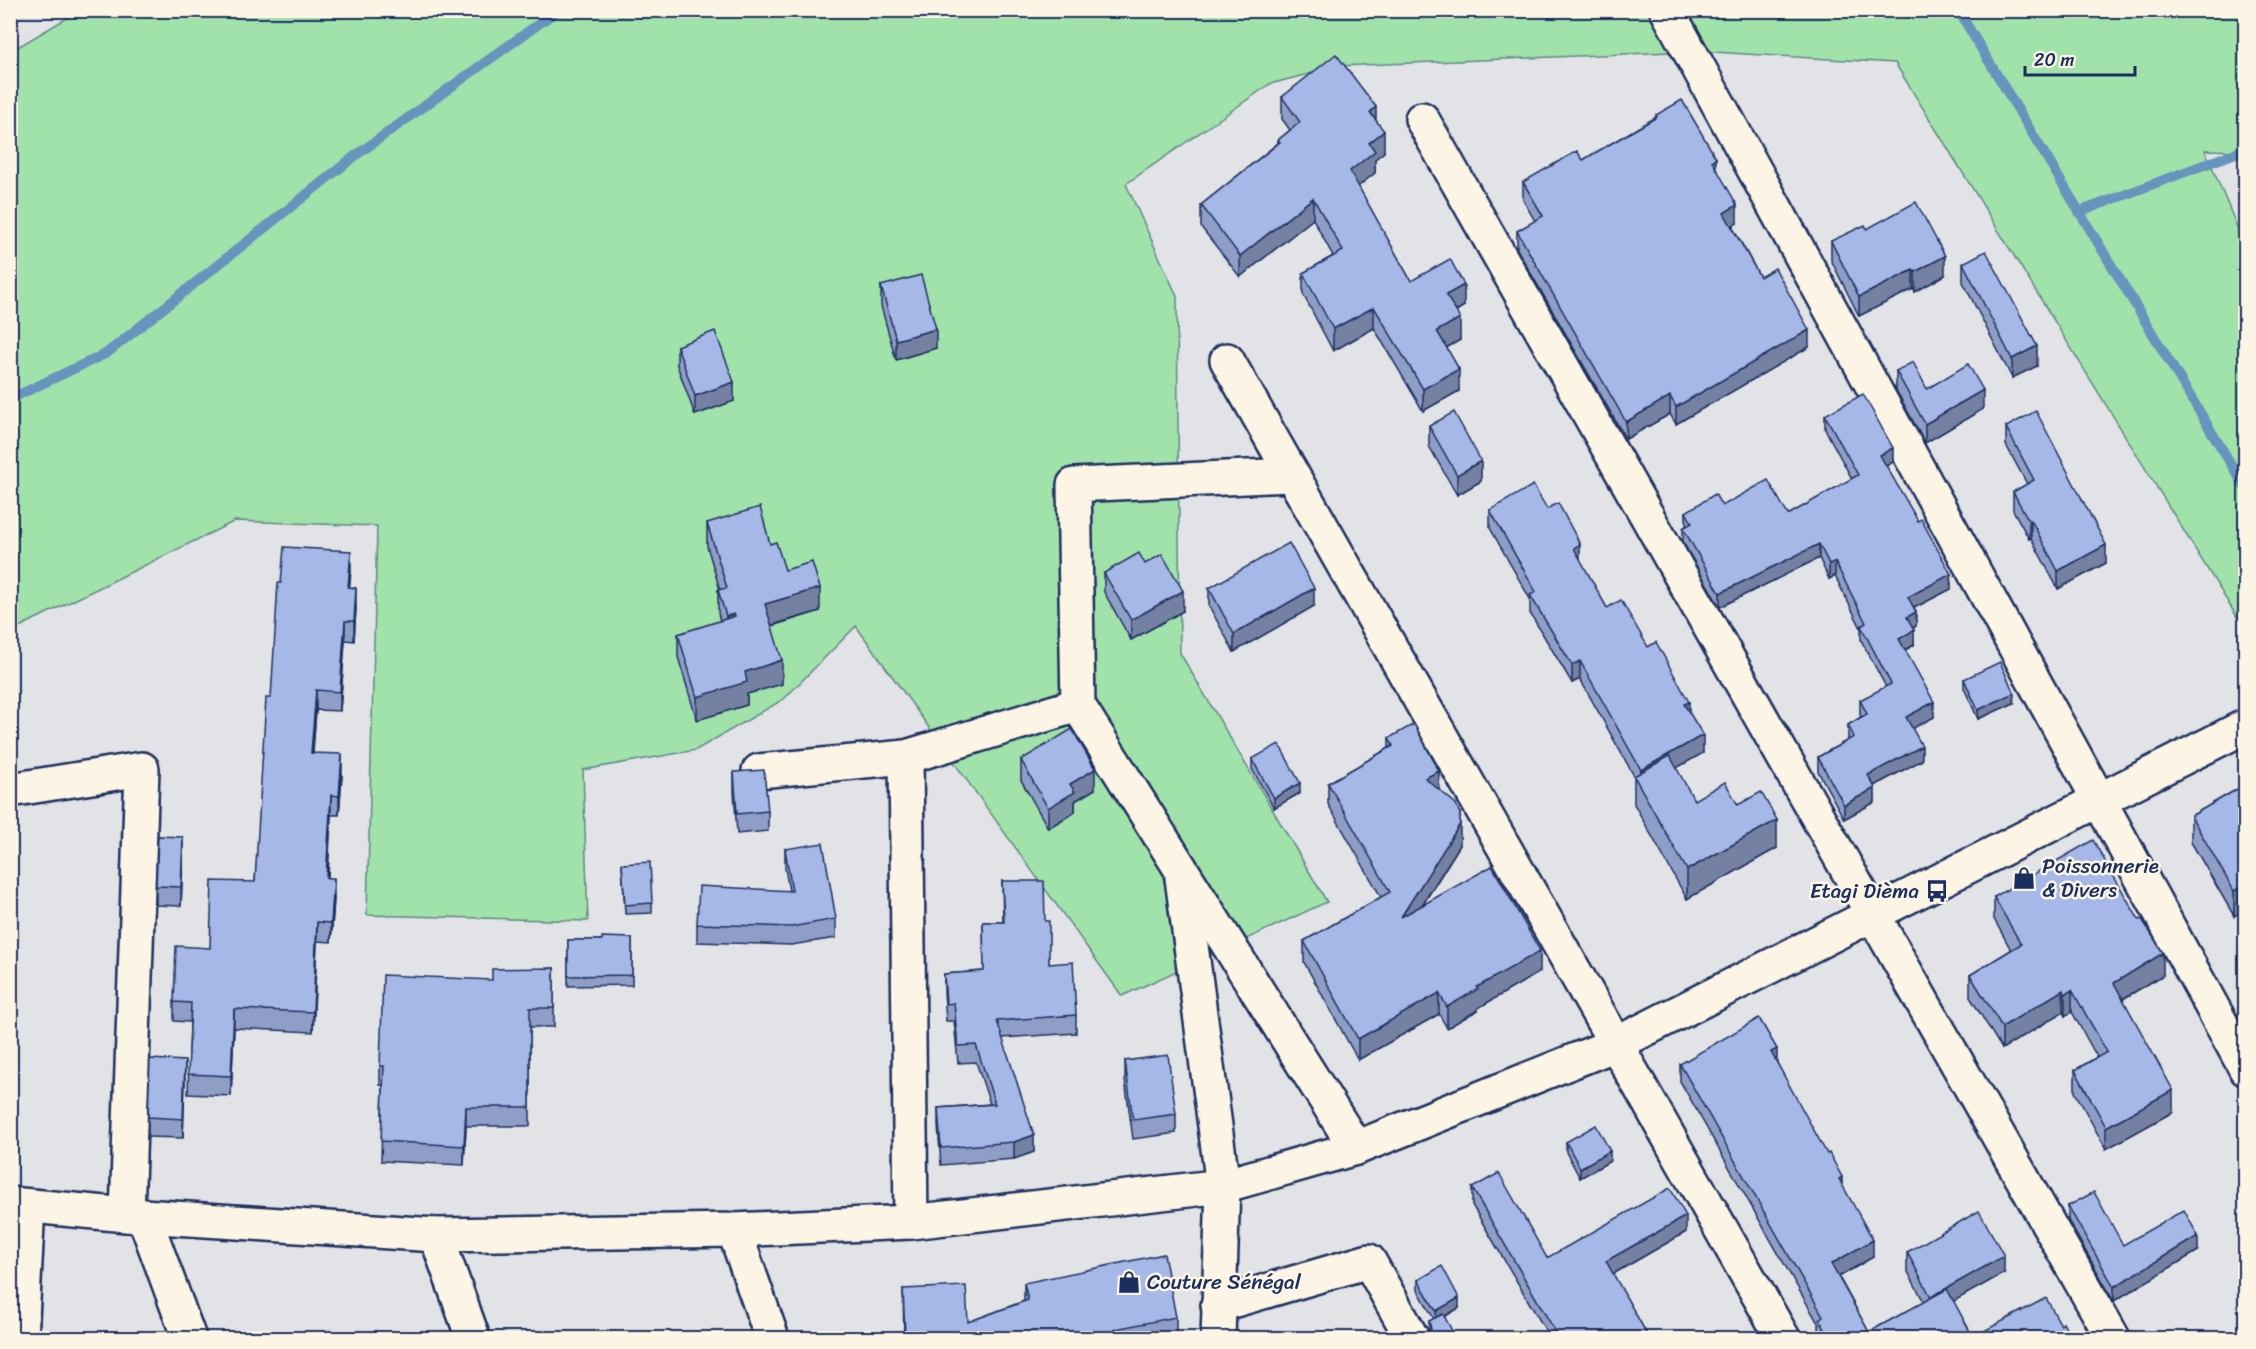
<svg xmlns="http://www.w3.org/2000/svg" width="2256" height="1349" viewBox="0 0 2256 1349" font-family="Sriracha,sans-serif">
<rect width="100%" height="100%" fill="#e2e3e6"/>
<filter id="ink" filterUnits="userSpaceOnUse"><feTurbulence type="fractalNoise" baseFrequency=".0167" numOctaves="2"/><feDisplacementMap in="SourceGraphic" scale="12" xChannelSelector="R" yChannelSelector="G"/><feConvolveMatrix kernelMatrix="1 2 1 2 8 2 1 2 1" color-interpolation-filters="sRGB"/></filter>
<g filter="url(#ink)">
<polygon fill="#a1e2ab" stroke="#5e8884" stroke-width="1.5" points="79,11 2245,11 2245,151 2205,150 2245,246 2246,612 2237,617 1895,63 1697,51 1339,66 1270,84 1126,184 1177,296 1180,653 1327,902 1122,996 856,626 784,699 696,750 583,770 588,921 367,915 377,526 235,521 11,631 11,51"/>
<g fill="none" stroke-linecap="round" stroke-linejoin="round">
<g stroke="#6694bc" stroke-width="10">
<polyline points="1958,10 2246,489"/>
<polyline points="2079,212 2246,149"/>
<polyline points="10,399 107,353 355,156 558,10"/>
</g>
<g stroke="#1b2f5e" stroke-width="38">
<g id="minor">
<polyline points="1667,10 2246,1069"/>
<polyline points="1422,119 2113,1338"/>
<polyline points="1227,360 1783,1338"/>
<polyline points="1292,475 1074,485 1078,705 1356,1148"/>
<polyline points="906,757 911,1222"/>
<polyline points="759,771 906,757 1078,705"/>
<polyline points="10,790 142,769 127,1215"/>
<polyline points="1182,878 1223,1186 1218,1338"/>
<polyline points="144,1216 189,1338"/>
<polyline points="734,1230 772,1338"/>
<polyline points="436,1235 473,1338"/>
<polyline points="1218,1305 1369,1261 1412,1338"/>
<polyline points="21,1338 28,1206"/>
</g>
</g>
<g stroke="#1b2f5e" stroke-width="38">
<polyline id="major" points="10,1204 127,1215 436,1235 734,1230 911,1222 1223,1186 1356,1148 1616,1044 2246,726"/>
</g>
<use href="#minor" stroke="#fcf5e5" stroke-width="33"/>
<use href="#major" stroke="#fcf5e5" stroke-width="33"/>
</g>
<g fill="#8f9ec7" stroke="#1b2f5e" stroke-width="1.5">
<polygon points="1282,97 1376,121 1384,152 1375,159 1375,173 1358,186 1411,281 1464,306 1456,311 1460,340 1446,348 1459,391 1423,411 1374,328 1333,351 1303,294 1303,273 1333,256 1313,219 1240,277 1201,227 1201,205 1278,143 1278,140 1290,130 1282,119"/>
<polygon points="1656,115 1716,169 1737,223 1732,226 1760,277 1809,347 1676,424 1670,414 1626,439 1517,249 1517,231 1535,221 1523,200 1523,182 1583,160 1656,117"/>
<polygon points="1867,229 1945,275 1915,292 1913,289 1859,316 1831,260 1831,241"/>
<polygon points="1963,263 2037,366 2012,378 1963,282"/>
<polygon points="881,286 936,348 896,360 881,306"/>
<polygon points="677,346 734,401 695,415 677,365"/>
<polygon points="1896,371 1927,389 1983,409 1925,443 1896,390"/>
<polygon points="1825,415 1893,462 1886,466 1951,589 1914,608 1916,626 1913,628 1914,645 1905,650 1934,717 1912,728 1922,760 1874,786 1875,802 1844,819 1818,771 1818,757 1848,740 1848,725 1861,717 1860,715 1860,700 1886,687 1861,640 1861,628 1835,576 1829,579 1819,558 1720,607 1683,542 1683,528 1686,526 1686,512 1722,506 1788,515 1852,479 1825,429"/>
<polygon points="1429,426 1481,481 1457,495 1429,446"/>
<polygon points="2006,427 2106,563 2058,589 2031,538 2029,539 2013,510 2013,492 2027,484 2006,445"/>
<polygon points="1547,509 1580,560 1607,608 1648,647 1689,713 1703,753 1676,768 1694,800 1738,805 1777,848 1687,899 1634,804 1634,776 1580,679 1572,683 1530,613 1530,599 1490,528 1490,510"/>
<polygon points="707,523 770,544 785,570 820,611 772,626 782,684 747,694 747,705 697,720 678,657 678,634 720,621 718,613 718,590 720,590 707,546"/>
<polygon points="1145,564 1183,611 1131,640 1104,592 1104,573"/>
<polygon points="351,571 349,587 356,607 354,641 345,640 340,711 316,710 313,753 342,774 339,815 331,815 328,878 334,898 331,942 317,941 313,1032 234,1028 231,1096 188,1094 190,1022 174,1021 174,1002 210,948 255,882 281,583"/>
<polygon points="1209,588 1314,606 1234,652 1209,606"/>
<polygon points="1964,679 2014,703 1978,719 1964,688"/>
<polygon points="1389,738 1439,790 1460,845 1422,906 1540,972 1478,1008 1478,1010 1447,1028 1439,1014 1358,1060 1304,962 1304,941 1381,897 1328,804 1328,783 1389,748"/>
<polygon points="1252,759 1300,793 1274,808 1252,769"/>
<polygon points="1021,760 1095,789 1075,801 1075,812 1048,828 1021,780"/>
<polygon points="734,772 768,811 768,831 737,834 734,792"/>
<polygon points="2246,784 2234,916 2191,842 2191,816"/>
<polygon points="785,849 836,919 836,938 791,945 697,942 697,924 789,891 785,868"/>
<polygon points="183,856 181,906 156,905 156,886"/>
<polygon points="622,864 652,903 652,913 625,914"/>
<polygon points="1002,881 1045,921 1049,964 1076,1015 1076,1033 1002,1038 1034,1152 1014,1159 941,1165 938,1125 938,1108 990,1104 976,1062 958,1063 954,1021 946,1021 944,991 944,974 984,971 983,922 1003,922"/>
<polygon points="1994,897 2163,975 2123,999 2173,1112 2106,1149 2075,1092 2075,1070 2097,1057 2072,1012 2065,1016 2063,1012 2002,1049 1970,997 1970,975 2011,950 1994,919"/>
<polygon points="632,938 632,985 568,986 568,940 602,940"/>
<polygon points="554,968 554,1027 530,1027 530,1126 466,1126 464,1165 381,1161 383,1085 380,1085 380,1066 492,980"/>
<polygon points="1125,1061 1176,1114 1176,1133 1133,1139 1125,1080"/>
<polygon points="1777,1063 1842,1186 1873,1257 1839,1277 1869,1332 1924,1302 1907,1270 1907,1252 2004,1273 1953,1301 1973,1337 2061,1325 2071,1338 1820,1338 1819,1337 1819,1325 1680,1081 1680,1064"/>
<polygon points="185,1080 183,1138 148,1137 148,1117"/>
<polygon points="1566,1142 1610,1161 1580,1178 1566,1152"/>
<polygon points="1472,1188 1547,1258 1686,1232 1613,1274 1649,1338 1550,1338 1472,1205"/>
<polygon points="2068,1206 2123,1245 2198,1251 2114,1301 2068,1220"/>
<polygon points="1418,1280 1459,1308 1444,1317 1428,1337 1429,1333 1429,1321 1434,1319 1418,1290"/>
<polygon points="1024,1283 1176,1317 1176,1335 1158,1338 904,1338 903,1289 968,1322 1024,1301"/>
</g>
<g fill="#7481a2" stroke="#1b2f5e" stroke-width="1.5">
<polygon points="1376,107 1376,128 1370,112"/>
<polygon points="1384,131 1384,152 1375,159 1375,173 1350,193 1350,171 1369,143"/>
<polygon points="1716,158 1716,176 1712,161"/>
<polygon points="1313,198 1313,219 1240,277 1240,256"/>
<polygon points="1737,205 1737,223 1724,230 1724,213"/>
<polygon points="1945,256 1945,275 1915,292 1915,272"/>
<polygon points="1913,270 1913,289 1859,316 1859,297"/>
<polygon points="1464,285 1464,306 1446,317 1446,295"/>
<polygon points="1374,307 1374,328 1333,351 1333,329"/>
<polygon points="1460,318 1460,340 1437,353 1437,331"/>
<polygon points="936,329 936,348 896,360 896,340"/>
<polygon points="1809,330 1809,347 1676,424 1676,407"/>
<polygon points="2037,346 2037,366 2012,378 2012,359"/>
<polygon points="1459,369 1459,391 1423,411 1423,389"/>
<polygon points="734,382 734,401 695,415 695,396"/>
<polygon points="1983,390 1983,409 1925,443 1925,424"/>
<polygon points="1670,396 1670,414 1626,439 1626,422"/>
<polygon points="1893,448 1893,462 1880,469 1880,455"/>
<polygon points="1481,461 1481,481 1457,495 1457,475"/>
<polygon points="2031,520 2031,538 2029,539 2029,521"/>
<polygon points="1580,544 1580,562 1574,548"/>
<polygon points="1819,544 1819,558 1720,607 1720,593"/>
<polygon points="2106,545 2106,563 2058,589 2058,571"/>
<polygon points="351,551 351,571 348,607 348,587"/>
<polygon points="1835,562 1835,576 1829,579 1829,564"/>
<polygon points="1951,574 1951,589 1908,611 1908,597"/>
<polygon points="356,588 356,607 354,641 354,621"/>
<polygon points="820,588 820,611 765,627 765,604"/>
<polygon points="1314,588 1314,606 1234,652 1234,634"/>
<polygon points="1183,591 1183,611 1131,640 1131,620"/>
<polygon points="1916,612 1916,626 1907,632 1907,617"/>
<polygon points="734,614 734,637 726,639 726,616"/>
<polygon points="345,621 345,640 340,711 340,692"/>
<polygon points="1914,630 1914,645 1899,653 1899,639"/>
<polygon points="782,660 782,684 747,694 747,705 697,720 697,697 745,672"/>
<polygon points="1580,661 1580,679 1572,683 1572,665"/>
<polygon points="316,690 316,710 311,772 311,753"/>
<polygon points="2014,693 2014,703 1978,719 1978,710"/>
<polygon points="1689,702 1689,720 1684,704"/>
<polygon points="1934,702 1934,717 1906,732 1906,717"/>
<polygon points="1703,735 1703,753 1641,788 1641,770"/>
<polygon points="1922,746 1922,760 1868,789 1868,775"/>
<polygon points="342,754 342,774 339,815 339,796"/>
<polygon points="1095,769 1095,789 1075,801 1075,812 1048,828 1048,808 1070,784"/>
<polygon points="1439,771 1439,792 1425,778"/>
<polygon points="1300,783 1300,793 1274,808 1274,798"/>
<polygon points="1875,788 1875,802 1844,819 1844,805"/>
<polygon points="331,795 331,815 326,897 326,878"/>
<polygon points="1460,814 1460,845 1401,938 1401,917"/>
<polygon points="1777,820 1777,848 1687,899 1687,870"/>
<polygon points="183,837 183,856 181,906 181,887"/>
<polygon points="334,878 334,898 331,942 331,923"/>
<polygon points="2246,884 2246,910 2234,916 2234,891"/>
<polygon points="317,922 317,941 313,1032 313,1012"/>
<polygon points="1540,951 1540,972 1478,1008 1478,1010 1447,1028 1447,1007 1477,987"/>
<polygon points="2163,953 2163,975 2114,1004 2114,983"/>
<polygon points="2063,990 2063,1012 2002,1049 2002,1027"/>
<polygon points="2072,990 2072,1012 2065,1016 2065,994"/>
<polygon points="1439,993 1439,1014 1358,1060 1358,1039"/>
<polygon points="234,1009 234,1028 231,1096 231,1076"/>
<polygon points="1777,1049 1777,1067 1771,1052"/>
<polygon points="185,1061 185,1080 183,1138 183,1119"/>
<polygon points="2173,1090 2173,1112 2106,1149 2106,1127"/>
<polygon points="466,1107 466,1126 464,1165 464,1146"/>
<polygon points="1034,1135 1034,1152 1014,1159 1014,1142"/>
<polygon points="1610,1151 1610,1161 1580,1178 1580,1168"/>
<polygon points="1842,1177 1842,1195 1839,1179"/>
<polygon points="1686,1216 1686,1232 1606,1278 1606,1261"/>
<polygon points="2198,1236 2198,1251 2114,1301 2114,1287"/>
<polygon points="1873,1240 1873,1257 1831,1281 1831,1264"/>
<polygon points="2004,1256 2004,1273 1931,1314 1931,1297"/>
<polygon points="1459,1298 1459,1308 1436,1321 1436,1311"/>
</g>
<g fill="#a6b8e7" stroke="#1b2f5e" stroke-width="1.5">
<polygon points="1336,54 1376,107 1370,112 1384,131 1369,143 1375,151 1350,171 1411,281 1450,259 1464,285 1446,295 1460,318 1437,331 1459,369 1423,389 1374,307 1333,329 1303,273 1343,251 1313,198 1240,256 1201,205 1280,142 1278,140 1300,122 1282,97"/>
<polygon points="1682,100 1716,158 1712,161 1737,205 1724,213 1760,277 1775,268 1809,330 1676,407 1670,396 1626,422 1517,231 1543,216 1523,182 1577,151 1583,160 1657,117 1656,115"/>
<polygon points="1916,202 1945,256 1915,272 1913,270 1859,297 1831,241 1865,225 1867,229"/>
<polygon points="1986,251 2037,346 2012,359 1963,263"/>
<polygon points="921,275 936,329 896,340 881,286"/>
<polygon points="715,331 734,382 695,396 677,346"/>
<polygon points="1913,362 1927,389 1968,364 1983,390 1925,424 1896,371"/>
<polygon points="1863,394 1893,448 1880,455 1918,521 1921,519 1951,574 1908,597 1916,612 1907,617 1914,630 1899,639 1934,702 1906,717 1922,746 1868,775 1875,788 1844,805 1818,757 1854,737 1848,725 1867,714 1860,700 1891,684 1861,626 1866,623 1835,562 1829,564 1819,544 1720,593 1683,528 1692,523 1686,512 1715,494 1722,506 1768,480 1788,515 1858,475 1825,415"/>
<polygon points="2036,411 2106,545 2058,571 2031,520 2029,521 2013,492 2034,480 2006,427"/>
<polygon points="1454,412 1481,461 1457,475 1429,426"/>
<polygon points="1533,485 1547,509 1558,503 1580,544 1574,548 1607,608 1621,600 1648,647 1656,642 1689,702 1684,704 1703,735 1641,770 1580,661 1572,665 1530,595 1536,592 1490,510"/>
<polygon points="760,507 770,544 776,542 785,570 812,562 820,588 765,604 782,660 745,672 747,682 697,697 678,634 735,616 734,614 726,616 718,590 727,588 707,523"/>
<polygon points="1289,543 1314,588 1234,634 1209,588"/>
<polygon points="284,547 351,551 348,587 356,588 354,621 345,621 340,692 316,690 311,753 342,754 339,796 331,795 326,878 334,878 331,923 317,922 313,1012 234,1009 231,1076 188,1074 191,1003 174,1002 176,946 210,948 212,881 255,882 266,698 271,698 278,583 281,583"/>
<polygon points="1139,553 1145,564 1162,554 1183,591 1131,620 1104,573"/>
<polygon points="2000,662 2014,693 1978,710 1964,679"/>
<polygon points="1414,724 1439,771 1425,778 1456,804 1460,814 1460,824 1401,917 1492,866 1540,951 1477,987 1478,989 1447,1007 1439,993 1358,1039 1304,941 1390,892 1328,783 1393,746 1389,738"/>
<polygon points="1072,729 1095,769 1070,784 1075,792 1048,808 1021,760"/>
<polygon points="1279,744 1300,783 1274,798 1252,759"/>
<polygon points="1670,756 1694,800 1725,782 1738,805 1761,792 1777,820 1687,870 1634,776"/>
<polygon points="764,770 768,811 737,814 734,772"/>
<polygon points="2246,784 2246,884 2234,891 2191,816"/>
<polygon points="158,836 183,837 181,887 156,886"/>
<polygon points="2093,840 2139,920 2142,919 2163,953 2114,983 2173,1090 2106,1127 2075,1070 2107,1052 2072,990 2065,994 2063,990 2002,1027 1970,975 2021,944 1994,897"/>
<polygon points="823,843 836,919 791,927 697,924 699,886 792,891 785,849"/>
<polygon points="650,862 652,903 625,905 622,864"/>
<polygon points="1002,881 1044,881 1045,921 1049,921 1049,964 1073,962 1076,1015 997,1021 1034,1135 1014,1142 941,1148 938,1108 995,1104 976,1045 958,1046 954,1003 946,1004 944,974 984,971 983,922 1004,922"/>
<polygon points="602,937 632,938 632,975 568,976 568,940 602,940"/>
<polygon points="554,968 554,1008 530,1008 530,1107 466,1107 464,1146 381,1141 384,1066 380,1066 383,975 492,980 492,969"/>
<polygon points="1759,1018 1777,1049 1771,1052 1827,1154 1829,1153 1842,1177 1839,1179 1873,1240 1831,1264 1869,1332 1947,1289 1973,1337 2046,1298 2061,1325 2063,1323 2071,1338 1830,1338 1819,1319 1823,1316 1680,1064"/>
<polygon points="1168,1055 1176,1114 1133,1120 1125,1061"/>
<polygon points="150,1059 185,1061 183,1119 148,1117"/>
<polygon points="1596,1125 1610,1151 1580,1168 1566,1142"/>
<polygon points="1499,1173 1547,1258 1670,1188 1686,1216 1606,1261 1649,1338 1559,1338 1472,1188"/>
<polygon points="2094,1192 2123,1245 2184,1210 2198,1236 2114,1287 2068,1206"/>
<polygon points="1979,1211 2004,1256 1931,1297 1907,1252"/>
<polygon points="1164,1254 1176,1317 1115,1329 1117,1338 906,1338 905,1336 903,1289 966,1286 968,1322 1028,1300 1024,1283"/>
<polygon points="1442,1266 1459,1298 1436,1311 1418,1280"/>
<polygon points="1443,1314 1456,1338 1427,1338 1431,1329 1429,1321"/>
</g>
</g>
<defs>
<g id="shop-bare" transform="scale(1.8)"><path d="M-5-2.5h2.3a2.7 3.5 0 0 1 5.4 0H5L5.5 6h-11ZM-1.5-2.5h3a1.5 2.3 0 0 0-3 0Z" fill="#1b2f5e" stroke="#fcf5e5" stroke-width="2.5" paint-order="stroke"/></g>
<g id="bus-bare" transform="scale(1.8)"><path d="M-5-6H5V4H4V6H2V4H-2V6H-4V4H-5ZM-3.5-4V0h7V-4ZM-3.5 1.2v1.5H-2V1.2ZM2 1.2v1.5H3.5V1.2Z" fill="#1b2f5e" stroke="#fcf5e5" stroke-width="2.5" paint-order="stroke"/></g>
</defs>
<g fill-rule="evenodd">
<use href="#shop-bare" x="2024" y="878"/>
<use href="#bus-bare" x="1937" y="891"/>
<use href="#shop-bare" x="1129" y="1282"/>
</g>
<g text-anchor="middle" stroke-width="5" stroke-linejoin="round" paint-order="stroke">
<g font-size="21" fill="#1b2f5e" stroke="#fcf5e5" text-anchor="start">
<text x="2042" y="873">Poissonnerie<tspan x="2042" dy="24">&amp; Divers</tspan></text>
<text x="1919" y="898" text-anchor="end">Etagi Dièma</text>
<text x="1147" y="1289">Couture Sénégal</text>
</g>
</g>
<rect width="2256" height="1349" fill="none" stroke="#fcf5e5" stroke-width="36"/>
<rect x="18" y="18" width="2220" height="1313" fill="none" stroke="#1b2f5e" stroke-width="2" filter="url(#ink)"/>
<path d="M2025 66v9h110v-9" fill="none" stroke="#1b2f5e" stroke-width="3"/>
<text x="2034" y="66" font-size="18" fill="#1b2f5e" stroke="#fcf5e5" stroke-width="4.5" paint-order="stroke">20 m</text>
</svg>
